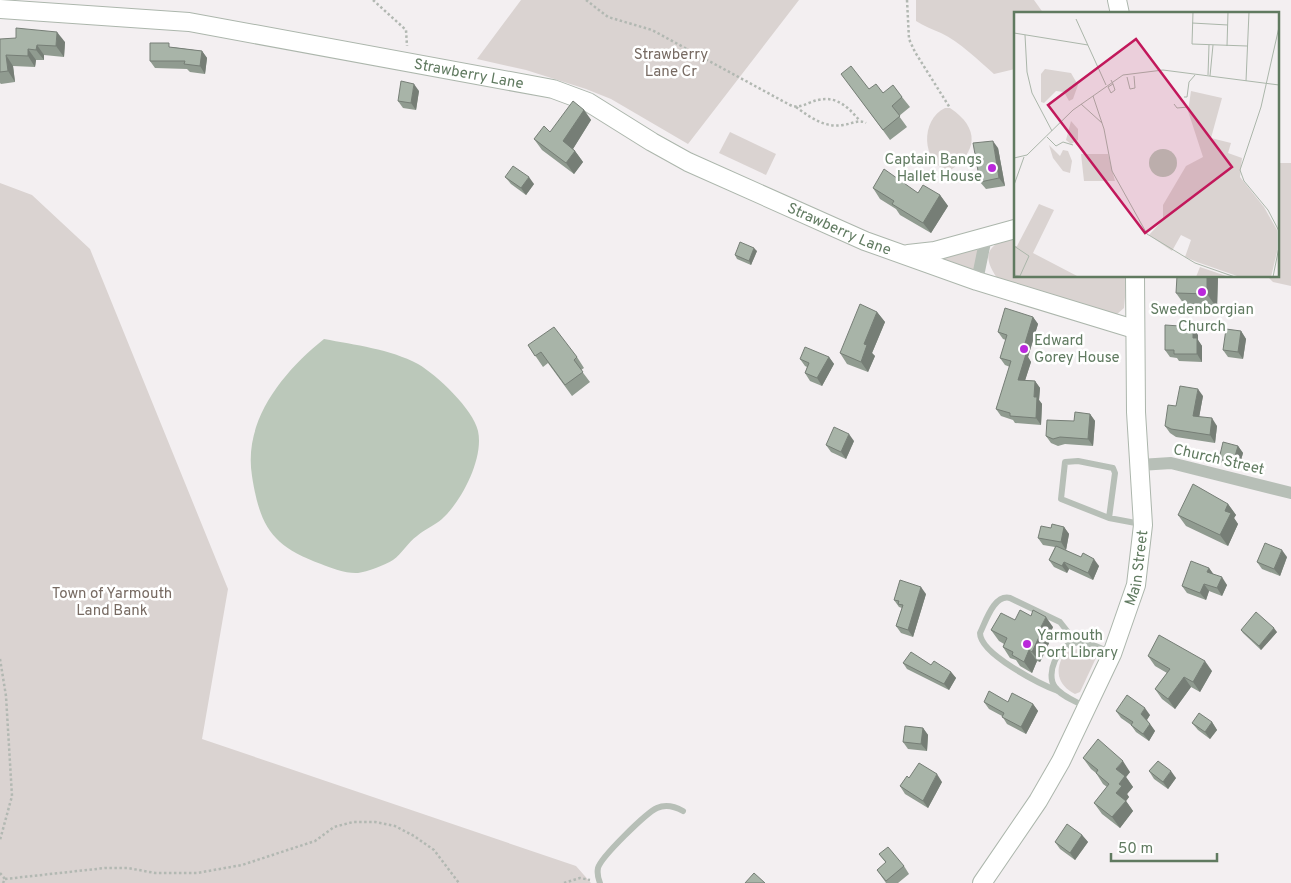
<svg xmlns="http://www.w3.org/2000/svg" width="1291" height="883" viewBox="0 0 1291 883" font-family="Overpass,sans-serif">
<rect width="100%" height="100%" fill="#f3eff1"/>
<g fill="#dad3d1">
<polygon points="521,0 799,0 688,144 611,99 586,89 526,70 477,59"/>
<path d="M916,0H1034L1044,14H1015V69L994,74C978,60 960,42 941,33C932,29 924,26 916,21Z"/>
<path d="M945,108H950C980,128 978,152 949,171C921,163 920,120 945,108Z"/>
<polygon points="730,132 776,154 766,175 719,153"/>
<polygon points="1277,163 1291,163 1291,286 1273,282 1267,276 1277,276"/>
<polygon points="0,183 32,195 90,249 228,589 202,739 576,866 591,883 0,883"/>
<path d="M1015,234V276H1127L1124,308L1116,315L999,281C980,254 987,246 1015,234Z"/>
<polygon points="978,246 975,271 938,261 937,256"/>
<path d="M1077,649L1093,653L1096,658L1080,692L1075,694C1057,685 1054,669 1065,653Z"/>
</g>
<path fill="#bbc8ba" d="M324,339C355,345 390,349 418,364C437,375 473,409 478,431C484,458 462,501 442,519C435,525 425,529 417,536C408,542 402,554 393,560C385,565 367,572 358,573C347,574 331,568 321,564C272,546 260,527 252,476C243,420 283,372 324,339Z"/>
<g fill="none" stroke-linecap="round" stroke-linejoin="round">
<g stroke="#acb6ac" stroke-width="20">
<g id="secondary">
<polyline points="1117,0 1120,14"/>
<path id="s1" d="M0,9L189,22L553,89L588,102L652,142L688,162L865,241L977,281L1134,329"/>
<polyline points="908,254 935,251 1015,229"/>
<path id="s2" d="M982,883L1038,801L1061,761L1112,654L1136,585L1143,525L1136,412L1135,276"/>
</g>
</g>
<g stroke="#b2b8b2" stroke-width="2.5" stroke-dasharray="2.5 2.5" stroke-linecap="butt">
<polyline points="373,0 406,30 407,46"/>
<path d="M586,0L608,17L652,30L790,105C797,108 802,106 809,103C832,93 845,103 860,121"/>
<polyline points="907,0 909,39 915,52 950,108"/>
<path d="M796,107C811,118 825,128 843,125C852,124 858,119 866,123"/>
<polyline points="0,659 6,696 12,796 0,840"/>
<polyline points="0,873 5,879 3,883"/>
<polyline points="5,879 105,868 128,868 155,873 197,873 242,865 315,841 334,827 353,822 375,822 395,826 414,836 434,850 459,883"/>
<polyline points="564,883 580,878 590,880"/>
</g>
<g stroke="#b7bfb7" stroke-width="6">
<polyline points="1109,518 1115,473 1113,468 1078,461 1065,462 1061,499 1109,518 1141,524"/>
<path d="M1058,691C1040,684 980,654 980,633C986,621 994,594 1010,598L1060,622L1071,636L1087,643"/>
<path d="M1084,706C1075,701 1061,696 1055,687C1045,674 1058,645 1074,643C1087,641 1099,647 1111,653"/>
<path d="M600,883C598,878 597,873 598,868C601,857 646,813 657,808C666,804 674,806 683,811"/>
</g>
<g stroke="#b7bfb7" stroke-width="12">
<polyline points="977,281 986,237"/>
<polyline points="1140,465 1171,463 1291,493"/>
</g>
<use href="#secondary" stroke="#fff" stroke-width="18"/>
</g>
<g fill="#909b90">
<polygon points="0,39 65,42 64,57 44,55 44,60 36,60 35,67 13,66 15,82 1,84 0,83"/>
<polygon points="172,47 202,51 207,58 205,74 190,72 187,69 155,68 150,61"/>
<polygon points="849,84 902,97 910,107 899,116 907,127 890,140"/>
<polygon points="419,91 416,110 403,108 398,101"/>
<polygon points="584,110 591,120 573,149 575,151 583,162 574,174 542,150 534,139 550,132"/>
<polygon points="998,148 1005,186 986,189 980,182"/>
<polygon points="505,177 534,184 526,195 511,184"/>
<polygon points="873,188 940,195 948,206 931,233 900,215 896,209 880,199"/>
<polygon points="757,251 751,265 737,259 735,255"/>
<polygon points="1218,276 1217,308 1186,307 1176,293"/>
<polygon points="877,312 885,322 872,353 875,356 868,372 847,364 840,353"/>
<polygon points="1033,317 1038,324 1028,357 1031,362 1025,380 1035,381 1040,388 1039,400 1042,404 1041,425 1015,423 1013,420 1001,416 996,409 1010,367 1005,365 1000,358 1006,340 1003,339 998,332"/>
<polygon points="1182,328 1198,335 1198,340 1202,346 1202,362 1179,361 1177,358 1170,357 1165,350"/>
<polygon points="1241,331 1246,339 1243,359 1228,357 1223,350"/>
<polygon points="528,345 577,357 584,368 581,370 590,382 572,396 548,363 543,367"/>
<polygon points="829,357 834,364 822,386 810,381 805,373 807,367 805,366 800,359"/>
<polygon points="1203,396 1199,417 1217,426 1215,443 1176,437 1170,433 1165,426 1176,406"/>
<polygon points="1090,414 1095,421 1093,446 1065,444 1058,446 1051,443 1046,436"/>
<polygon points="854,441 846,459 831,452 826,445"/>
<polygon points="1238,446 1243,453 1238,470 1224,466 1219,459"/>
<polygon points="1228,504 1236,515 1234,518 1238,524 1228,546 1186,526 1178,515"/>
<polygon points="1064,527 1069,534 1066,550 1063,549 1099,566 1093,580 1069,569 1067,573 1054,567 1049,560 1055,547 1043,545 1038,538 1051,528"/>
<polygon points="1287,557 1280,576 1262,569 1257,562"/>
<polygon points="1209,568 1214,575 1227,585 1222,596 1209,591 1206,600 1187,593 1182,586"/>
<polygon points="926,594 913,637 901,633 896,626 902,608 899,607 894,600"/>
<polygon points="1015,620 1053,627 1047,640 1049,643 1047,648 1040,662 1037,661 1032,673 1020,666 1016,660 1010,658 1003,647 1004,644 999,641 991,630"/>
<polygon points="1241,630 1277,632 1261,650 1243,633"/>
<polygon points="1148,656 1212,671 1200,692 1191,687 1175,709 1162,699 1155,689 1167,673 1155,666"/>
<polygon points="903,663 931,665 951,672 956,678 949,690 907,669"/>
<polygon points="984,702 1008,702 1033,704 1038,711 1026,734 1007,724 1002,716 989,709"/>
<polygon points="1116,711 1150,715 1147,720 1155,731 1149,741 1136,732 1131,725 1121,718"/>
<polygon points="1212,722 1217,730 1210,739 1198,730 1192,723"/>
<polygon points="923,728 928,735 927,751 908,749 903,742"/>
<polygon points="1083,758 1130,772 1126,777 1133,787 1127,794 1129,797 1126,801 1133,811 1120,828 1102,814 1094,803 1107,787 1103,784 1096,773 1091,769"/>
<polygon points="1149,771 1176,778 1168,789 1154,779"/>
<polygon points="909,778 942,782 928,808 905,794 900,786"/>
<polygon points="1082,835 1088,842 1075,860 1060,849 1055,842"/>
<polygon points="879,854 904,866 909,874 898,883 886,883 877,870 886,863"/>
</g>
<g fill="#767e76">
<polygon points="57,32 65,42 64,57 56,46"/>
<polygon points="37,45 44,55 44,60 36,50"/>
<polygon points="28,49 36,60 35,67 28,56"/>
<polygon points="202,51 207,58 205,74 200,66"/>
<polygon points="6,55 13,66 15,82 8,71"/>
<polygon points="414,84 419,91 416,110 411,103"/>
<polygon points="584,110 591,120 571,152 563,141"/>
<polygon points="993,141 998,148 1005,186 999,178"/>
<polygon points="575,151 583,162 574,174 566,163"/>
<polygon points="529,177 534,184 526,195 521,188"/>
<polygon points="940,195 948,206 931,233 923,223"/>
<polygon points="754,248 757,251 751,265 749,261"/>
<polygon points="1207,276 1218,276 1217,308 1207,294"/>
<polygon points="877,312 885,322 872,353 875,356 868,372 861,362 864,344"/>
<polygon points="1033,317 1038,324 1028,357 1031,362 1023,387 1018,380 1022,353"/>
<polygon points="1193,328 1198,335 1198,340 1202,346 1202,362 1197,354 1193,338"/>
<polygon points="1241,331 1246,339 1243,359 1238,352"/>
<polygon points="829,357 834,364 822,386 817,378"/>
<polygon points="1035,381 1040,388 1039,400 1042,404 1041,425 1036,418 1034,397"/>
<polygon points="1198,389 1203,396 1198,423 1193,416"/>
<polygon points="1090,414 1095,421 1093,446 1088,439"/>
<polygon points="1212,418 1217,426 1215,443 1210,435"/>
<polygon points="849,434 854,441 846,459 841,452"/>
<polygon points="1238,446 1243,453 1238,470 1233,463"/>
<polygon points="1228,504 1236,515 1234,518 1238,524 1228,546 1220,535 1225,511"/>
<polygon points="1064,527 1069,534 1066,550 1061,542"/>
<polygon points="1282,550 1287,557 1280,576 1274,569"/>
<polygon points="1094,559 1099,566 1093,580 1088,573"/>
<polygon points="1064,562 1069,569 1067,573 1062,566"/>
<polygon points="1209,568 1214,575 1207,572"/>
<polygon points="1222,577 1227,585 1222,596 1217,588"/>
<polygon points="1204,584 1209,591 1206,600 1200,593"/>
<polygon points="921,587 926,594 913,637 908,630"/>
<polygon points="1046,617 1053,627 1047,640 1049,643 1040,662 1032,652 1039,631"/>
<polygon points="1274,628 1277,632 1261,650 1259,646"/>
<polygon points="1029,650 1037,661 1032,673 1024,662"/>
<polygon points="1205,661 1212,671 1200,692 1193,682"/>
<polygon points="951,672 956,678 949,690 944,684"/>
<polygon points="1184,677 1191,687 1175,709 1168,699"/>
<polygon points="1033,704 1038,711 1026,734 1021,727"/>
<polygon points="1145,708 1150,715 1146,721 1141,714"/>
<polygon points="1212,722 1217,730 1210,739 1205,732"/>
<polygon points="1150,724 1155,731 1149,741 1143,734"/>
<polygon points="923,728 928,735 927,751 921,744"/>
<polygon points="1123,761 1130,772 1126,777 1133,787 1127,794 1129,797 1126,801 1133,811 1120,828 1112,817 1116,793 1116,769"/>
<polygon points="1171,771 1176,778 1168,789 1163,782"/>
<polygon points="937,774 942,782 928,808 923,801"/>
<polygon points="1082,835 1088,842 1075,860 1070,853"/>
</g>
<g fill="#a8b4a8" stroke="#767e76">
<polygon points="16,28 57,32 56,46 37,45 36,50 28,49 28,56 6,55 8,71 0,72 0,39 16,38"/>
<polygon points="150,43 169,43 169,47 202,51 200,66 184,64 185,61 150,61"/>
<polygon points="851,66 869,89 876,84 883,93 893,85 902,97 892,106 900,116 883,130 841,74"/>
<polygon points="401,81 414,84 411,103 398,101"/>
<polygon points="573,101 584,110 563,141 575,151 566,163 534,139 544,126 550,132"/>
<polygon points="993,141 999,178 980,182 973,143"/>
<polygon points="513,166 529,177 521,188 505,177"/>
<polygon points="884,169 918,193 923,185 940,195 923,223 892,204 894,201 873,188"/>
<polygon points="740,242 754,248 749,261 735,255"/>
<polygon points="1177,276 1207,276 1207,294 1176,293"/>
<polygon points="860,304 877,312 864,344 867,345 861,362 840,353"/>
<polygon points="1005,308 1033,317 1022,353 1026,354 1018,380 1035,381 1034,397 1037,397 1036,418 1010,416 1010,413 996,409 1011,361 1000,358 1007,335 998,332"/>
<polygon points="1165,325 1180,326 1180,328 1193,328 1193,338 1197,338 1197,354 1174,354 1174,350 1165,350"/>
<polygon points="554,327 577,357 574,360 583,372 565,385 541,352 535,356 528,345"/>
<polygon points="1226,329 1241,331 1238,352 1223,350"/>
<polygon points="805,347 829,357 817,378 805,373 809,363 800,359"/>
<polygon points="1180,386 1198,389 1193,416 1212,418 1210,435 1171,429 1165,426 1168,405 1176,406"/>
<polygon points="1075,412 1090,414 1088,439 1060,437 1053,439 1046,436 1047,420 1074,421"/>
<polygon points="834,427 849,434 841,452 826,445"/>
<polygon points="1223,442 1238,446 1233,463 1219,459"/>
<polygon points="1193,484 1228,504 1225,511 1231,513 1220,535 1178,515"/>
<polygon points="1052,524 1064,527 1061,542 1038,538 1041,526 1051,528"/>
<polygon points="1265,543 1282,550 1274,569 1257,562"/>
<polygon points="1056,546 1081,557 1083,553 1094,559 1088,573 1064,562 1062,566 1049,560"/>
<polygon points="1191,561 1209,568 1207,572 1222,577 1217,588 1204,584 1200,593 1182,586"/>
<polygon points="900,580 921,587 908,630 896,626 903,605 898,604 899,601 894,600"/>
<polygon points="1020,610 1031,616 1033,610 1046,617 1039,631 1041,632 1039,637 1032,652 1029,650 1024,662 1012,655 1013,652 1003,647 1007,638 991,630 1001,613 1015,620"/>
<polygon points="1256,612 1274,628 1259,646 1241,630"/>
<polygon points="1159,635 1205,661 1193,682 1184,677 1168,699 1155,689 1170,669 1148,656"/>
<polygon points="911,652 931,665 934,661 951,672 944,684 903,663"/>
<polygon points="989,691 1008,702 1012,693 1033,704 1021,727 1002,717 1004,713 984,702"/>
<polygon points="1127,695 1145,708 1141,714 1150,724 1143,734 1131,725 1133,722 1116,711"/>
<polygon points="1199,713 1212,722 1205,732 1192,723"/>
<polygon points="905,726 923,728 921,744 903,742"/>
<polygon points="1098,739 1123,761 1116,769 1125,776 1119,784 1122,786 1116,793 1126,801 1112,817 1094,803 1109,784 1096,773 1098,770 1083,758"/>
<polygon points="1158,761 1171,771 1163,782 1149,771"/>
<polygon points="919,763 937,774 923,801 900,786 907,776 909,778"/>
<polygon points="1067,824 1082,835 1070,853 1055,842"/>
<polygon points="888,847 904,866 886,881 877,870 886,862 879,854"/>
<polygon points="754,873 765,883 745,883"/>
</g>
<g fill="#ba28db" stroke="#fff" stroke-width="2">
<circle cx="992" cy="168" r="5"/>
<circle cx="1202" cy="292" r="5"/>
<circle cx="1024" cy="349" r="5"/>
<circle cx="1027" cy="644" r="5"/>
</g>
<g text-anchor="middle" stroke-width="5" stroke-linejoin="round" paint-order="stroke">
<g font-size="15" fill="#776a62" stroke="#fff">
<text x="671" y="59">Strawberry<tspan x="671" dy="17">Lane Cr</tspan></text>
<text x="112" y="598">Town of Yarmouth<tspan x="112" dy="17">Land Bank</tspan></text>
</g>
<g font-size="15" fill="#607a60" stroke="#fff">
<text dy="5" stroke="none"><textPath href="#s1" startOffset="474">Strawberry Lane</textPath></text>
<text dy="5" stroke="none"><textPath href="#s1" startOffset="879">Strawberry Lane</textPath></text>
<text transform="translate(1219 459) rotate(13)" y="5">Church Street</text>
<text dy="5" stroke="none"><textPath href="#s2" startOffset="354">Main Street</textPath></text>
</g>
<g font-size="15" fill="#607a60" stroke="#fff" text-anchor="start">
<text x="982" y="164" text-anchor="end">Captain Bangs<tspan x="982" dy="17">Hallet House</tspan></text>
<text x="1202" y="314" text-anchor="middle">Swedenborgian<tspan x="1202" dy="17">Church</tspan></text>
<text x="1034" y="345">Edward<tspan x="1034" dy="17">Gorey House</tspan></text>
<text x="1037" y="640">Yarmouth<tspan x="1037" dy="17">Port Library</tspan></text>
</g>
</g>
<g transform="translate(1014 12)">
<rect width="265" height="265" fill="#f3eff1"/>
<path d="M31,57L57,61L64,73L59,87L55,89L50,80L42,79L30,91L27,90V62ZM177,79L208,86L197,126L217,131L214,141L228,146L226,165L250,195L263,218V240L257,265H226L183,250L171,245L177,228L167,223L158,239L135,223L149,208V193L172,154L189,145L174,99ZM57,109L64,117V128L57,132L52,128ZM35,133L46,144L49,138L54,139L58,149L56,161L49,159L39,146ZM67,142H94L101,169H70ZM25,192L40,198L19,241L65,265H0V234H3ZM186,255L215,265H182Z" fill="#dad3d1"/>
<path d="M135 151a14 14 0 1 1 28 0a14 14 0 1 1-28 0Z" fill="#bbc8ba"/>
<path fill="none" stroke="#abb6aa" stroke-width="1" d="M179,0L178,32L233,34M62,7L92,73M178,11L214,13M265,15L247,95L226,158L230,169L254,198L265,219M0,21L74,33M11,23L13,60L18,81L38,119M213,34L214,0M194,63L195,33M196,64L199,33M113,65L116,77L121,76L120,64M97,68L99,72L101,78L97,81L94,75L99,72M232,69L235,0M79,84L90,117L98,159L133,222L181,251L221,265M170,85H173L175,70L181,63M67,92L88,111M160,92L163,96L174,95M33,125L42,134L49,130L59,133M0,146L13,143L59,98L109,63L149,58L265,73M0,173L10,145M0,234L15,244L6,264L0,263M259,265L265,235"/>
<path fill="#c2185b" fill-opacity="0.15" stroke="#c2185b" stroke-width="2.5" d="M122,27L218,155L131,221L34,93Z"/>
<rect width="265" height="265" fill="none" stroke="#607a60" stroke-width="2.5"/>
</g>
<path d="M1111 853v8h106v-8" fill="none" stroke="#607a60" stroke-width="2.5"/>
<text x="1118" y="853" font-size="15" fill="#607a60" stroke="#ffffff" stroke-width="4" paint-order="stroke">50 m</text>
</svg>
